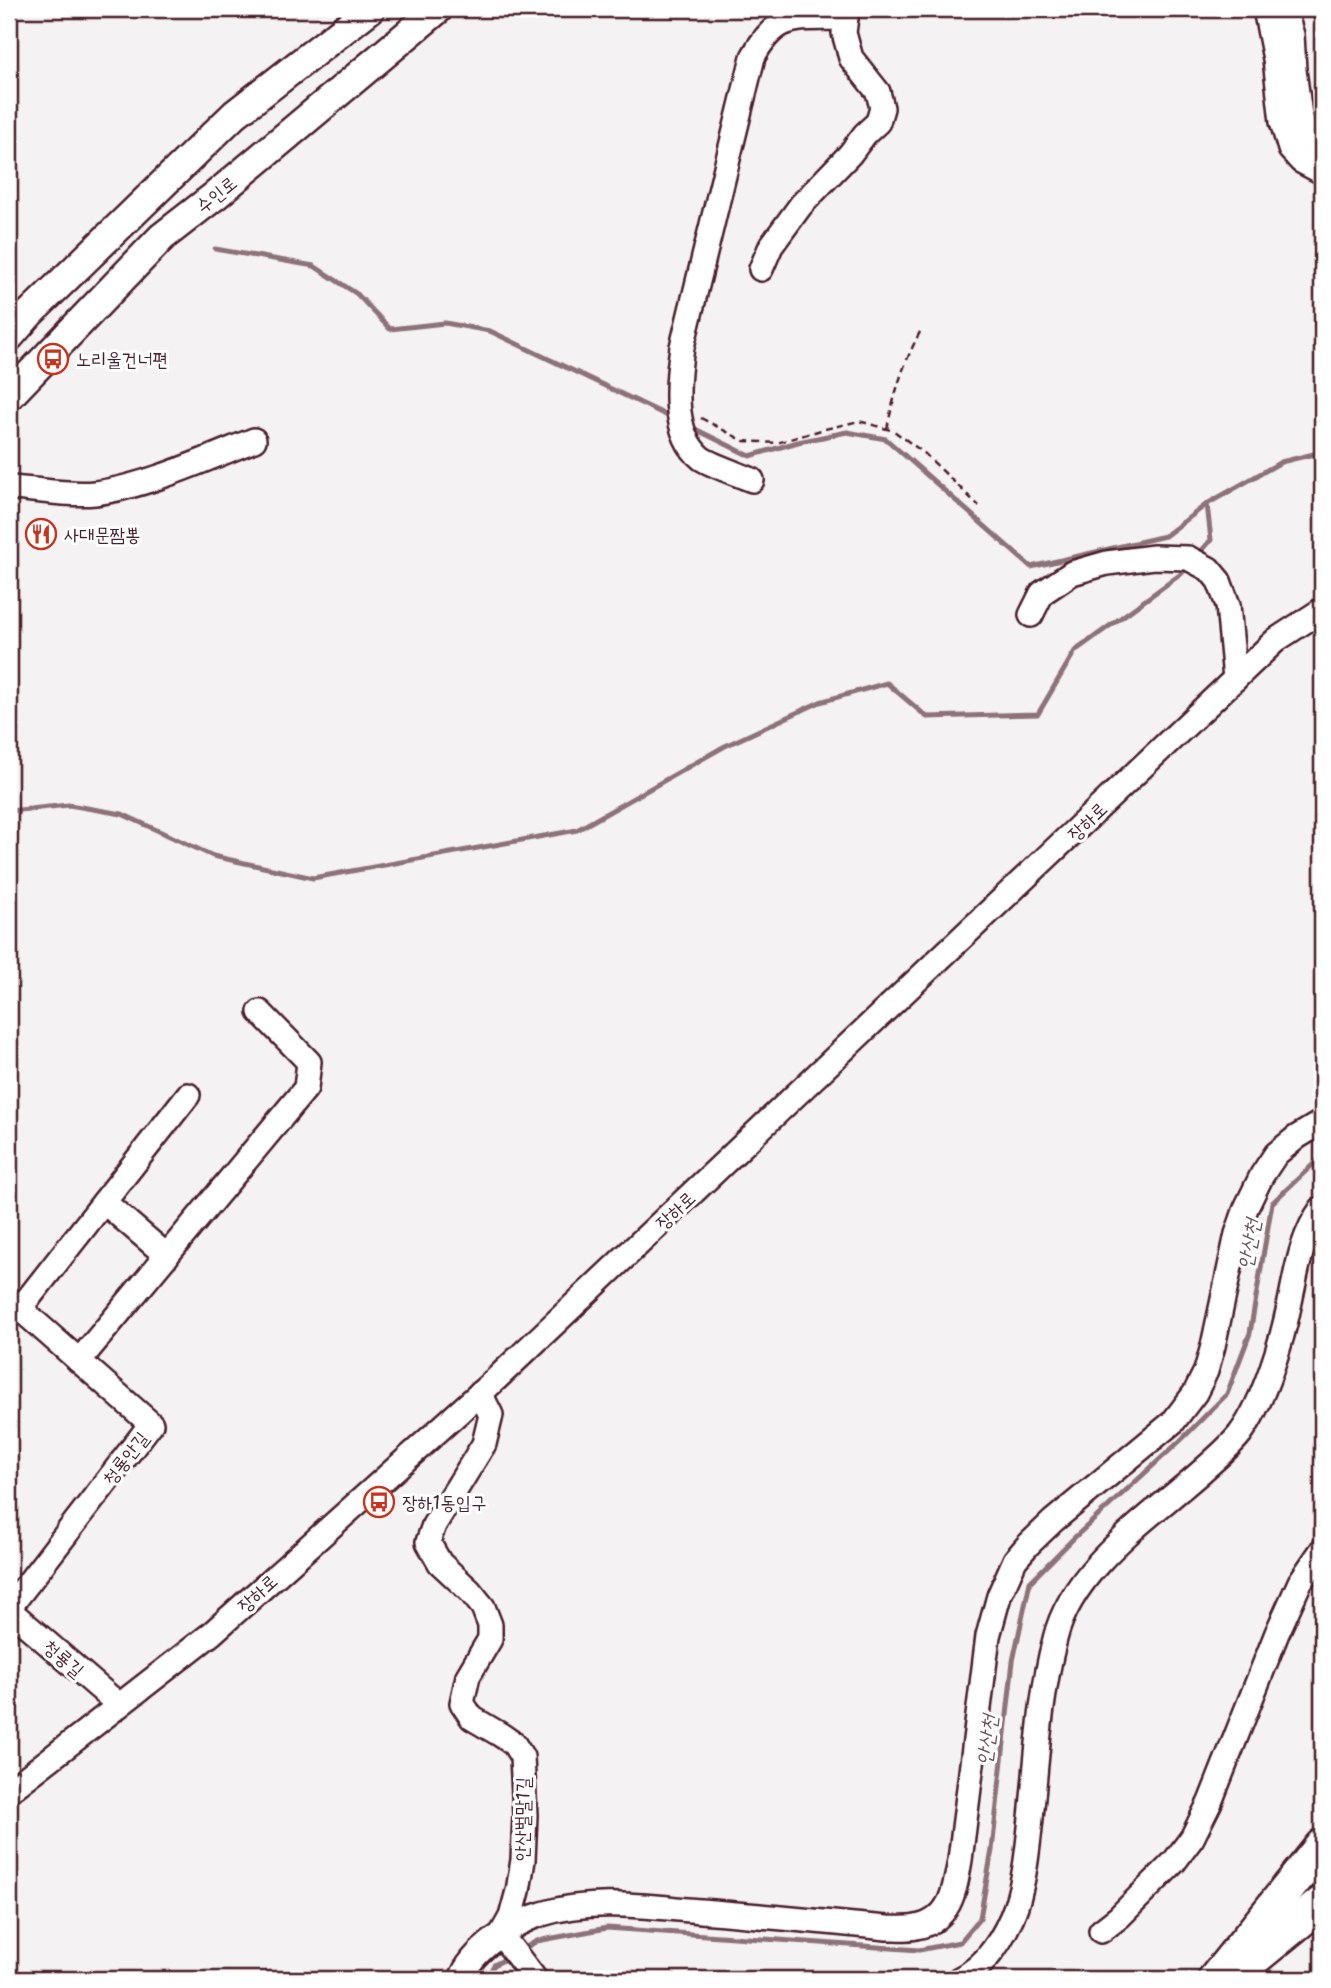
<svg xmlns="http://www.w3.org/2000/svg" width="1331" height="1988" viewBox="0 0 1331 1988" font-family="'Shantell Sans','Poor Story',sans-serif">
<rect width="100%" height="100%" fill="#f4f2f2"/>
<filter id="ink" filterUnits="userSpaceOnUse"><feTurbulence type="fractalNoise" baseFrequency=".0143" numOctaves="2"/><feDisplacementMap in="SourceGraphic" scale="14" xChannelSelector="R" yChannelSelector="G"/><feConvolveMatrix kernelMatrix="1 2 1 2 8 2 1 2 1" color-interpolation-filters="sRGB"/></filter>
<g filter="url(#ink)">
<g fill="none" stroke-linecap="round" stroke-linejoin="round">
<g stroke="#8d727a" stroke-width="5">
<polyline points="215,249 314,266 357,294 390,329 445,323 490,331 674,419"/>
<polyline points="689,426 750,456 798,442 847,432 886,439 1031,567 1165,536 1207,504 1281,462 1322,452"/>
<polyline points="1198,555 1211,540 1207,504"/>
<polyline points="9,811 69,805 122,814 213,856 313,878 577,830 725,746 820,702 887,683 927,717 1038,714 1075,651 1181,574 1189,565"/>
<polyline points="519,1951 537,1941 607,1928 919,1950 960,1942 980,1918 992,1850 1013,1661 1030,1582 1075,1537 1181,1440 1227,1394 1250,1333 1272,1203 1322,1156"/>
<polyline points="486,1979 494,1965 511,1956"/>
</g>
<g stroke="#4a1f2b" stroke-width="28">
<g id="minor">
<polyline points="1265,9 1275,59 1282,122 1290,149 1301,161 1322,172"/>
<polyline points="1284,9 1292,35 1294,70 1300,115 1306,134 1322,150"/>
<polyline points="761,269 771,246 801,205 850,154 865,134 878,122 882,108 878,92 851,58 844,33 847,9"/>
<path d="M752,480C740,475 709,464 701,458C671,433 677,381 682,347L753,57C778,10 799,20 846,18"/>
<path d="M9,488C37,489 66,496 95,493C145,487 206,459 254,440"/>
<polyline points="1031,615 1042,593 1072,573 1107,563 1154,557 1188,558 1209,569 1219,581 1228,605 1235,679"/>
<polyline points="104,1202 167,1256"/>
<polyline points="9,1299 151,1424 9,1608"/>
<polyline points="20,1309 188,1095"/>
<polyline points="79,1361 306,1088 309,1062 260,1012"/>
<polyline points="480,1393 491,1415 484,1444 434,1525 428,1542 440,1563 470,1591 483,1607 490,1625 490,1639 468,1676 462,1703 472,1718 501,1735 514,1744 522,1757 525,1815 523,1860 518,1891 511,1917 502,1933 505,1940 535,1979"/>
<polyline points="9,1610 119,1705"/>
<polyline points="9,1791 211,1634 496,1379 1276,640 1322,610"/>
<polyline points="1101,1931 1119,1917 1174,1862 1192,1838 1210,1802 1277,1633 1300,1582 1322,1550"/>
<path d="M461,1979C471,1951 514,1922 542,1914C593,1898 649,1907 701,1911C763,1916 825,1922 887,1928C897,1928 907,1929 916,1927C951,1921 955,1889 960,1860L988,1636L999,1596L1015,1560L1028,1545L1053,1521L1173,1422L1195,1393L1206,1371L1213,1346L1237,1234L1246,1208L1262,1175L1276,1154L1297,1137L1322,1122"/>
<path d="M959,1979C987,1967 1006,1934 1016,1906C1025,1878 1028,1847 1031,1818C1037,1760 1040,1695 1055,1639C1072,1568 1149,1518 1202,1471C1214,1460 1229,1448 1240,1434C1264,1402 1282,1341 1290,1302C1297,1269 1302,1235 1322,1208"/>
</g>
</g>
<g stroke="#4a1f2b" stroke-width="33">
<g id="major">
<polyline points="9,337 30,313 235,114 370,9"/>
<polyline points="9,396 162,237 216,195 438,9"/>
</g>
</g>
<g stroke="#4a1f2b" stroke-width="38">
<g id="highway">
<polyline points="1240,1970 1322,1903"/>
<polyline points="1215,1979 1322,1846"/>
</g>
</g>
<g stroke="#4a1f2b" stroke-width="2.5" stroke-dasharray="7 5" stroke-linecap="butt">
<polyline points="701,418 744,441 777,443 821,430 859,421 894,431 924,453 979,506"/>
<path d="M887,429C895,391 903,364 921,330"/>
</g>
<use href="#minor" stroke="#fff" stroke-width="23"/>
<use href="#major" stroke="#fff" stroke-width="28"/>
<use href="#highway" stroke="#fff" stroke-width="33"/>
</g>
</g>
<defs>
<g id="bus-ring" transform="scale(1.575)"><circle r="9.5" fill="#fff" stroke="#c8321e" stroke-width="1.5"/><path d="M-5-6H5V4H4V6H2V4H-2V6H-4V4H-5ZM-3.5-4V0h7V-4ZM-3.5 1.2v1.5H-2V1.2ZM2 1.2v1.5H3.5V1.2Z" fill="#c8321e"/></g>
<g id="restaurant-ring" transform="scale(1.575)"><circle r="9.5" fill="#fff" stroke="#c8321e" stroke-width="1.5"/><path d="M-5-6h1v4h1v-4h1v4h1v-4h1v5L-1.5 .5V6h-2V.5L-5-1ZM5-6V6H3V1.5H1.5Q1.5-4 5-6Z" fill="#c8321e"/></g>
</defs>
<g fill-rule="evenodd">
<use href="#bus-ring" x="53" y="359"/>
<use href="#restaurant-ring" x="41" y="534"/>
<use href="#bus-ring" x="379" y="1502"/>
</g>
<g text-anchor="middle" stroke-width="6" stroke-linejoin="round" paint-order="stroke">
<g font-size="19" fill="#4a1f2b" stroke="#fff">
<text transform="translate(216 194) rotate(-39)" y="7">수인로</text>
<text transform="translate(1087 821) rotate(-44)" y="7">장하로</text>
<text transform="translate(675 1210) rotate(-43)" y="7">장하로</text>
<text transform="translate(125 1458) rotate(-52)" y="7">청룡안길</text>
<text transform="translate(257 1593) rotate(-42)" y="7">장하로</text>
<text transform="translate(64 1658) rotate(41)" y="7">청룡길</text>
<text transform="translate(522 1819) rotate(-89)" y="7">안산벌말1길</text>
</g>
<g font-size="19" fill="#4a1f2b" stroke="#fff" text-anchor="start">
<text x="76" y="366">노리울건너편</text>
<text x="64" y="541">사대문짬뽕</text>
<text x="402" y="1509">장하1동입구</text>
</g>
<g font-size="21" font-style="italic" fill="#714f59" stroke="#fff">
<text transform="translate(1249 1244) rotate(-80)" y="7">안산천</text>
<text transform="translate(987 1740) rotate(-83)" y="7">안산천</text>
</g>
</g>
<rect width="1331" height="1988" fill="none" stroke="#fff" stroke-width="35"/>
<rect x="18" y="18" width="1296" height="1953" fill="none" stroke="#4a1f2b" stroke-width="2.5" filter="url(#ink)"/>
</svg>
